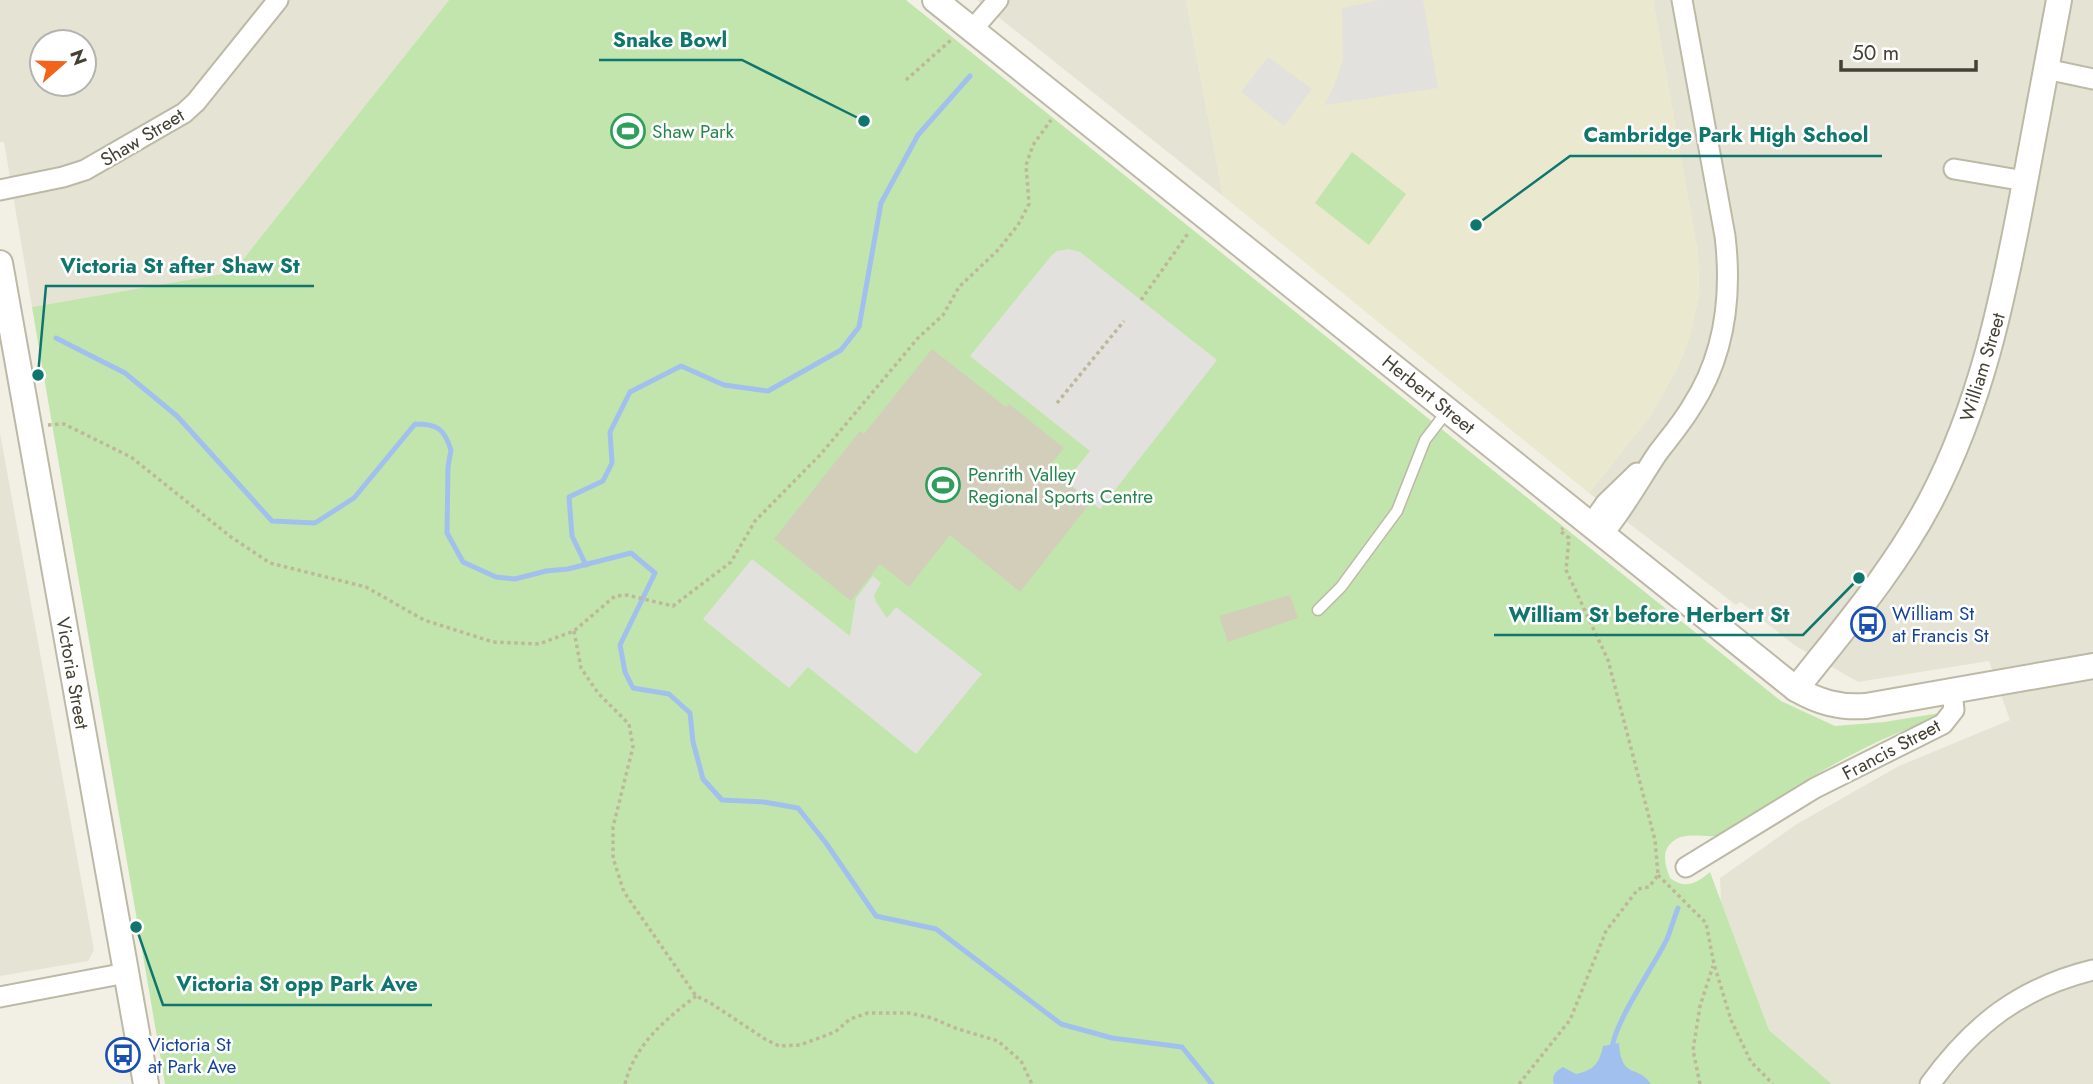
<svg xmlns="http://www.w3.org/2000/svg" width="2093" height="1084" viewBox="0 0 2093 1084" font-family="Jost,sans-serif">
<rect width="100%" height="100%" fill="#f2f0e4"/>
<g fill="#e5e3d3" fill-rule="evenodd">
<path d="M0,0H449L233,272L32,307L4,142H0ZM42,42H84V84H42Z"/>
<polygon points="977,0 1186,0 1223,196"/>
<polygon points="1653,0 2093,0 2093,1084 1832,1084 1769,1030 1721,902 1720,878 1797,824 1899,766 2010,720 1989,661 1858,682 1794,645 1741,602 1736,605 1589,493 1650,416 1677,369 1689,339 1699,295 1698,254"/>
<polygon points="0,433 94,950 88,961 0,976"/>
</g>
<polygon fill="#eae8cf" points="1186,0 1653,0 1698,254 1699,295 1689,339 1677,369 1650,416 1589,493 1223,196"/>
<g fill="#c2e5ae">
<path d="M449,0H906L1781,701L1835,726L1884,722L1940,713L1939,716C1919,725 1899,732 1879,741C1850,755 1821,771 1794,788C1772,802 1751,821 1727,833C1711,841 1689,830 1675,840C1660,849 1665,865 1670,878C1685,890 1697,883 1710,872L1769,1030L1832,1084H165L32,307L233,272Z"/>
<polygon points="1352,152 1406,194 1369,245 1315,203"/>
</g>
<g fill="#e2e1dd">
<polygon points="1379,0 1423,0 1438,88 1324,105 1334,86 1343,60 1342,8"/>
<polygon points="1268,57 1312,89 1284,126 1241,92"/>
<polygon points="1069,249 1080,252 1217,360 1100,509 1066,481 1090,451 970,356 1051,256 1057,251"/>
<polygon points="752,559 850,636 856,598 873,576 881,583 874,595 876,602 887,618 896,607 982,674 916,754 808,667 789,688 703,619"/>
</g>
<path fill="#a2c0ed" d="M1619,1043C1621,1080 1638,1064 1651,1084H1554C1551,1075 1556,1071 1563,1067L1576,1074C1594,1070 1599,1064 1603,1046Z"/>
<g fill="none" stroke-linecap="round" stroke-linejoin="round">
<g stroke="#a2c0ed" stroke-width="5">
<path d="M56,338L125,373L177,416L272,521L315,523L354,498L415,424C437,424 444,428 451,450L448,467L447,533L463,562L496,577L515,579L546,571L568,569L631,553L655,573L620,645L625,672L633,688L669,694L690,713L693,742L703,779L722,800L764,802L798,808L826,843L876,916L936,929L1061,1024L1112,1038L1182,1047L1212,1084"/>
<polyline points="586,565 572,536 569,497 603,481 612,463 610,432 630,392 681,366 724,385 768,391 841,350 859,327 881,203 918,135 970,76"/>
<path d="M1612,1050C1613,1024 1654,966 1667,939C1671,929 1674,918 1678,908"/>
</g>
</g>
<g fill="#d3ceba">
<polygon points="932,349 1006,407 1009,404 1064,448 1048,468 1091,502 1020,592 950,535 909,587 880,564 851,601 774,539 860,431 864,434"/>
<polygon points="1290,595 1298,618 1228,642 1219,616"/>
</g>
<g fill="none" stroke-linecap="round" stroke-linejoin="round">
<g stroke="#bdb9a7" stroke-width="13">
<polyline id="service" points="1318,610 1341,587 1397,511 1425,440 1448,410"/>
</g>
<g stroke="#bdb9a7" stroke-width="23">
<g id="minor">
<polyline points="972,30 998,0"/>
<polyline points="2046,69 2093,79"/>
<polyline points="1954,169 2025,181"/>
<polyline points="0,190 63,177 85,170 184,113 196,102 278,0"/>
<polyline points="1591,524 1606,503 1637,473"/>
<path d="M1603,534C1624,509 1639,481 1657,454C1669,438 1682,423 1692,406C1725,355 1732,295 1725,236L1682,0"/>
<polyline points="1686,867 1815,788 1943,724 1954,710 1952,692"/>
<polyline points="0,997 126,973"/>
<path d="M1930,1084C1974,1024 2020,988 2093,970"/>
</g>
</g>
<g stroke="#bdb9a7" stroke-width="28">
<g id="tertiary">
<path d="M935,0L1796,689C1819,702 1839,708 1866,706L2093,666"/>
<polyline points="0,263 146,1084"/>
<path d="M1796,689C1844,628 1895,569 1931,500C1981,404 2002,303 2022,198C2034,132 2047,66 2059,0"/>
</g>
</g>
<g stroke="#beb899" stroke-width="3.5" stroke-dasharray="3.5 3.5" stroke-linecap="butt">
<polyline points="906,80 951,40"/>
<polyline points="1141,300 1189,232"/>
<polyline points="1057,403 1124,321"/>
<polyline points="48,425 64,424 131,457 231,537 270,563 366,587 424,620 493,642 539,644 574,631 615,596 627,595 673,606 731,562 755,521 820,455 918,338 943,315 959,287 998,250 1018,225 1029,204 1026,165 1033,145 1051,120"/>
<polyline points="574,631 581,668 598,693 629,724 633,747 613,827 613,858 624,892 696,996 709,1002 765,1039 779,1046 800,1045 835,1032 850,1019 868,1013 909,1013 932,1018 955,1028 998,1041 1021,1061 1032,1084"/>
<polyline points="1658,875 1706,923 1714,964 1731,1020 1751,1062 1773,1084"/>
<path d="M625,1084C635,1044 665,1020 696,996"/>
<polyline points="1519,1084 1570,1020 1606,931 1638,889 1649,887 1658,875 1655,840 1608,660 1566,570 1569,538 1560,531 1563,528"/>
<polyline points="1700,1084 1693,1050 1700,1006 1713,966"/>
</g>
<use href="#service" stroke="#fff" stroke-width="10"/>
<use href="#minor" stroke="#fff" stroke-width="19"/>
<use href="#tertiary" stroke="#fff" stroke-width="24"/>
</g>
<defs>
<g id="stadium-ring" transform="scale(1.75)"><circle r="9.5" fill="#fff" stroke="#2e9e5b" stroke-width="1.5"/><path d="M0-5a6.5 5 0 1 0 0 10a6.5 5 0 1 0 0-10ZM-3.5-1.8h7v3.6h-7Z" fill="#2e9e5b"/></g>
<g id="bus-ring" transform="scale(1.75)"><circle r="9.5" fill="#fff" stroke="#1a4fb4" stroke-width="1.5"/><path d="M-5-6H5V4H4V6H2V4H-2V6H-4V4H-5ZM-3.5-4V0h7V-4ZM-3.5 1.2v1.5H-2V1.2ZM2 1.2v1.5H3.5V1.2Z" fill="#1a4fb4"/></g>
</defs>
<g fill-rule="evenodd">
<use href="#stadium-ring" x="628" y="131"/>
<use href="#stadium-ring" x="943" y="485"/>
<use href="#bus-ring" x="1868" y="624"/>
<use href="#bus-ring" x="123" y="1055"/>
</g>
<g text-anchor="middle" stroke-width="5" stroke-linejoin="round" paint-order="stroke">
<g font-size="19" fill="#27864d" stroke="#fff" text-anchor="start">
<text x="652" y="138">Shaw Park</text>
<text x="968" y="481">Penrith Valley<tspan x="968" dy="22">Regional Sports Centre</tspan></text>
</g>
<g font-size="19" fill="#444034" stroke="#fff">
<text transform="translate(142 137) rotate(-31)" y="7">Shaw Street</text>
<text transform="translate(1982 367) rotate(-73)" y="7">William Street</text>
<text transform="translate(1429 394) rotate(39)" y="7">Herbert Street</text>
<text transform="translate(73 673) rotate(80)" y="7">Victoria Street</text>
<text transform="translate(1891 749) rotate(-28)" y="7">Francis Street</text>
</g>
<g font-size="19" fill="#164399" stroke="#fff" text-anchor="start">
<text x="1892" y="620">William St<tspan x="1892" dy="22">at Francis St</tspan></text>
<text x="148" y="1051">Victoria St<tspan x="148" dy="22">at Park Ave</tspan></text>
</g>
</g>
<path fill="none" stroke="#0f766e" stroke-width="2.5" d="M864 121L742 60H599M1476 225L1570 156H1882M38 375L46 286H314M1859 578L1803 635H1494M136 927L163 1005H432"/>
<g fill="#0f766e" stroke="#fff" stroke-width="2.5">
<circle cx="864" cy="121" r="7"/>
<circle cx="1476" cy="225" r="7"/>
<circle cx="38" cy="375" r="7"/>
<circle cx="1859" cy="578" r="7"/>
<circle cx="136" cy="927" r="7"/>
</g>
<g font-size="21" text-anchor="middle" font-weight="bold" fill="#0f766e" stroke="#fff" stroke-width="5" stroke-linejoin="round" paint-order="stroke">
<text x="670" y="47">Snake Bowl</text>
<text x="1726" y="142">Cambridge Park High School</text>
<text x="180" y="273">Victoria St after Shaw St</text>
<text x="1649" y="622">William St before Herbert St</text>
<text x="297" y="991">Victoria St opp Park Ave</text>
</g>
<g transform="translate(63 63) rotate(70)"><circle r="33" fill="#ffffff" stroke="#b4b3ae" stroke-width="2"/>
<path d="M0-5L12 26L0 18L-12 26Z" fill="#f3631a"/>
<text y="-10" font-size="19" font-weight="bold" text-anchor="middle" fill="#444034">N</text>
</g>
<path d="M1841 60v10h135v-10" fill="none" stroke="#444034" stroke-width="3.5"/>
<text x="1852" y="60" font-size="21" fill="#444034" stroke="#ffffff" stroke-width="5" paint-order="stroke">50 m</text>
</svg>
